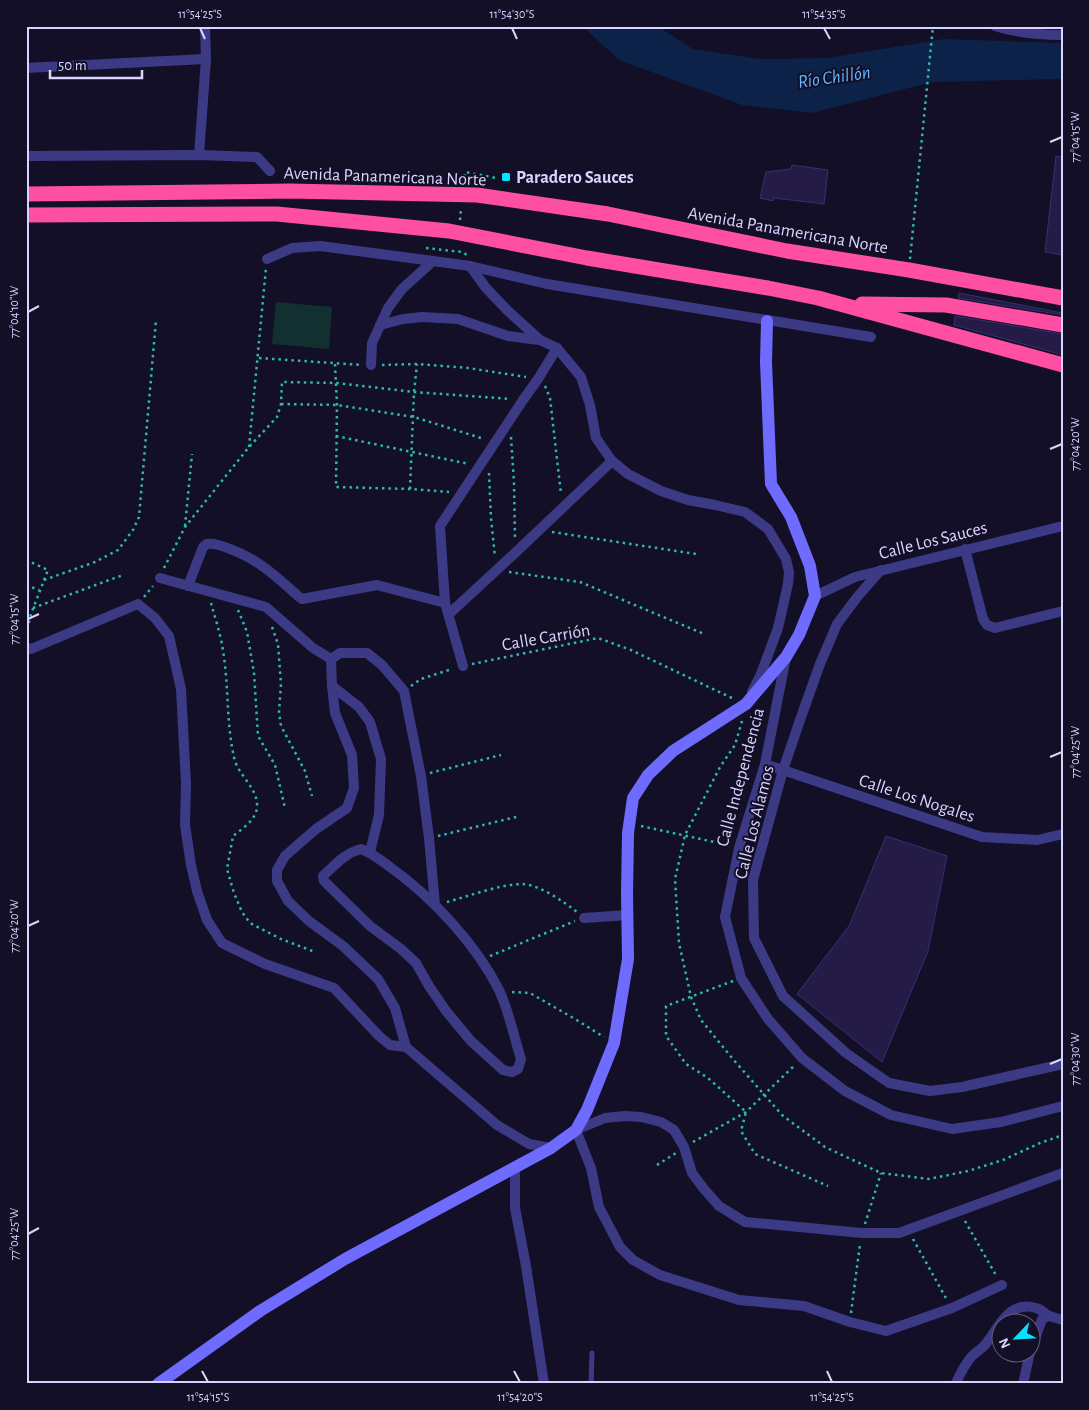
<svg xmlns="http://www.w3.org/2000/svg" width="1089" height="1410" viewBox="0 0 1089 1410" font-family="'Alegreya Sans',sans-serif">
<rect width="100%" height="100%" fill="#130f26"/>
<polygon fill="#12302f" points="276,302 332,307 329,349 272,344"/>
<polygon fill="#0c2248" points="582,26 657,26 693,49 759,59 827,58 944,39 1063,43 1063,79 932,82 812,113 742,105 619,60"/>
<g fill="#241b47" stroke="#3b2d73">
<polygon points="1056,156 1063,157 1063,255 1045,252"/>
<polygon points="792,165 828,170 824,204 774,198 773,201 760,198 766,172 791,169"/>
<polygon points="959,293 1063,313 1063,315 958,298"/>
<polygon points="955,316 1063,334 1063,355 954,325"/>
<polygon points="886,836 947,856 928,951 882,1062 797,994 849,926"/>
</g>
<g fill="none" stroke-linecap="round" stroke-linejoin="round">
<g stroke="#2fb8b0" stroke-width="2.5" stroke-dasharray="2.5 4" stroke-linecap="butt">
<polyline points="464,183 465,172 496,178"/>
<polyline points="460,220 461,208"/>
<polyline points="426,248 462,252 467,255"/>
<polyline points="910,259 933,26"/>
<polyline points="259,358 362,365"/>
<polyline points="335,364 337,405 336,487 410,489 449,492"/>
<polyline points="382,365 417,364 468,368 526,377"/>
<polyline points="545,386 550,398 561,494"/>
<polyline points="281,404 337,405 414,417 484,439"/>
<polyline points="336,436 469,464"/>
<polyline points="511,437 514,482 515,539"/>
<polyline points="249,447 266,268"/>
<polyline points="489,473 491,518 495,557"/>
<polyline points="410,489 414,392 417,364"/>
<polyline points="185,526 192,454"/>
<polyline points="552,532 696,554"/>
<polyline points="26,560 48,570 31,614 26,634"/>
<polyline points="164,568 185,527 249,447 277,417 281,404 282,382 337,383 414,392 511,399"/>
<polyline points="509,572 580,582 704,634"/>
<polyline points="44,580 95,562 118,550 133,530 139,517 156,320"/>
<polyline points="26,585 39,590"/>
<polyline points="144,597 153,586"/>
<path d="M211,603C215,618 221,635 223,651C229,686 226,722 234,757C237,774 256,786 257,804C258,819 243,828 233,836L227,869L234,893L242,912L250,923L281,939L315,952"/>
<polyline points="33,608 123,575"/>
<polyline points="238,610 247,632 254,673 258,736 275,765 285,808"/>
<polyline points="26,613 31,614"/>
<polyline points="272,627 278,644 281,684 279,712 281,726 305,771 312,796"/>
<polyline points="472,664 598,638 631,650 734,699"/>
<polyline points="411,686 421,679 452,669"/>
<polyline points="742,721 735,745 720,767 685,835 675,879 679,943 691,997 701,1020 732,1058 782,1115 825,1147 881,1173 929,1179 968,1171 1003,1160 1040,1143 1063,1135"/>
<polyline points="430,773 501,755"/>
<polyline points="641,826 728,845"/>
<polyline points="438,836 520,816"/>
<path d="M447,902C469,896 501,884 523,884C540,885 564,902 577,912"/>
<polyline points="490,956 575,921"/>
<polyline points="733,981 666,1006 666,1036 686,1064 708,1078 746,1112 741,1131 755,1154 828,1186"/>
<polyline points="512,992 530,993 575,1019 604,1037"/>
<polyline points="693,1142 746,1112 794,1066"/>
<polyline points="657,1165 676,1153"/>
<polyline points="965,1221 997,1277"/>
<polyline points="865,1224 881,1173"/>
<polyline points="913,1239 947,1300"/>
<polyline points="851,1313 860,1244"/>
</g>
<polyline stroke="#3d3a85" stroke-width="5" points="591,1384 592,1353"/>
<g stroke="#3d3a85" stroke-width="10">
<path d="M995,26C1017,33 1039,35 1063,35"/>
<polyline points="26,68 206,59"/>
<polyline points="199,155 206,59 205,26"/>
<polyline points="26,156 199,155 257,157 270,171"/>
<polyline points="267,259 292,248 320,246 433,261 470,266 547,284 871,337"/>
<polyline points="470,266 486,288 508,311 540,340 557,348 581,377 590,405 596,438 612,461 628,474 661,491 688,500 715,505 745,512 768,529 786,559 789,572 788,584 778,628 761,674 752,692"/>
<polyline points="380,325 403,319 422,317 458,319 508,336 539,340"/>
<polyline points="371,365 372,343 388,308 402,289 433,261"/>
<polyline points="965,549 983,619 987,625 995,628 1063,611"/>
<polyline points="881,570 858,596 837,624 820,664 800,720 783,770 753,880 754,938 783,996 846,1053 889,1083 930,1091 962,1087 1063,1064"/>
<polyline points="160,578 266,607 313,648 331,659"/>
<path d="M188,586L203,547L207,544C215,543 223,546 230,549C258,559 277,577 298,596L302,599L377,585L445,603"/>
<polyline points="815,596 855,577 1063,526"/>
<polyline points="449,614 515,553 612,461"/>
<polyline points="26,648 31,649 138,604 155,618 169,636 181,689 186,784 185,825 191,865 197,891 207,920 222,943 265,964 334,988 379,1036 390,1045 406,1047"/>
<polyline points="786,657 765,764 739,848 725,917 741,978 768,1019 802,1058 845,1091 891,1115 952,1129 1001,1122 1063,1106"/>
<polyline points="463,666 445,603 440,526 523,400 538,379 557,348"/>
<polyline points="332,686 359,707 370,722 381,759 379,815 370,852"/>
<polyline points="765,764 982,837 1037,840 1063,834"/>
<path d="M361,849C372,853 381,860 390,867C432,897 476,944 499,990C509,1011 514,1037 521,1059L518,1069L512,1072L503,1070L471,1041L446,1011L429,986L416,963L401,949L370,926L324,881L323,876C335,865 345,853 361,849Z"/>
<polyline points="435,905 429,838 421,776 404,691 382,665 367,653 340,653 331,659 332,686 335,713 352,755 354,788 347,808 316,829 285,856 277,870 277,881 288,901 309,921 343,946 378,979 395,1008 406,1047 497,1125 529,1144 551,1148"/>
<polyline points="584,918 628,915"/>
<polyline points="515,1168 515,1208 526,1266 544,1384"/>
<polyline points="1002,1285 952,1308 886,1331 850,1322 804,1306 739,1300 660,1275 633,1260 620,1247 599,1207 591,1168 576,1130 605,1118 625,1116 641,1117 661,1122 674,1130 684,1147 692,1173 704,1189 719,1206 745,1222 862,1233 899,1233 1063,1173"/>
<polyline points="1032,1347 1042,1319 1049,1316 1063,1320"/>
<path d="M956,1383C960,1374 965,1364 972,1356C976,1352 980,1350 984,1346C998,1330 1008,1299 1036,1308C1041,1309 1045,1314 1049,1316"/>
<polyline points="1023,1384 1030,1352"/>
</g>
<polyline stroke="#6f6bff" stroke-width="12" points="158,1384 260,1311 345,1259 551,1148 576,1130 587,1110 614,1043 628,959 627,894 628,833 633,798 648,775 673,751 746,704 786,657 799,635 815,596 810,566 791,517 771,484 766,362 767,321"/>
<g stroke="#ff4fa3" stroke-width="15">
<polyline points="26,194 290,191 477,195 608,214 787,251 909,270 1063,298"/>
<polyline points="26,215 277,214 449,231 587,258 768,288 818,298 1063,365"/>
<polyline points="862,304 946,305 1063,325"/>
</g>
</g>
<path fill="none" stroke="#d9d4ff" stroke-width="2" d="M200,28L205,39M512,28L517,39M824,28L830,39M1050,142L1062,137M28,312L39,306M1050,449L1062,444M28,619L39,614M1050,757L1062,752M28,926L39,921M1050,1064L1062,1059M28,1234L39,1228M202,1371L208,1382M514,1371L520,1382M827,1371L832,1382"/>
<rect fill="#00e5ff" stroke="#130f26" stroke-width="2" x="501" y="172" width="10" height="10" rx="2.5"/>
<g text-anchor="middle" stroke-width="4" stroke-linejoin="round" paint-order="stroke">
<g font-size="18" fill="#d9d4ff" stroke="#130f26">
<text transform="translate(385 176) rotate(2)" y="6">Avenida Panamericana Norte</text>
<text transform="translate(788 230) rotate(10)" y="6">Avenida Panamericana Norte</text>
<text transform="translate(933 540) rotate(-14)" y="6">Calle Los Sauces</text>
<text transform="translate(546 637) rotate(-10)" y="6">Calle Carrión</text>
<text transform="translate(740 777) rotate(-75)" y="6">Calle Independencia</text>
<text transform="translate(917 798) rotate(18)" y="6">Calle Los Nogales</text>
<text transform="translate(754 822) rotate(-76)" y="6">Calle Los Alamos</text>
</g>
<g font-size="18" font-weight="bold" fill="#d9d4ff" stroke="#130f26" text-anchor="start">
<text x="516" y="183">Paradero Sauces</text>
</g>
<g font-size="19" font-style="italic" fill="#62b6ff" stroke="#130f26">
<text transform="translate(834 76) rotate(-8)" y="7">Río Chillón</text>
</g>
</g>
<rect width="1089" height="1410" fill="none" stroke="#130f26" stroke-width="55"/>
<g transform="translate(1016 1338) rotate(245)"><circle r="24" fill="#130f26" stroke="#625e7d"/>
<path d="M0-4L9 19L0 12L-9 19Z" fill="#00e5ff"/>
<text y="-8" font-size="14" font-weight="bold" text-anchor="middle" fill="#d9d4ff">N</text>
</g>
<path d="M50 70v8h92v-8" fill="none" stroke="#d9d4ff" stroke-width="2.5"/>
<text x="58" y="70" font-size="15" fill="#d9d4ff" stroke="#130f26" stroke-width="4" paint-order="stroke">50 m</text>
<rect x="28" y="28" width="1034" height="1354" fill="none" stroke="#d9d4ff" stroke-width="2"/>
<g font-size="12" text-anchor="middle" fill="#d9d4ff">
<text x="200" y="18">11°54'25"S</text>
<text x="512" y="18">11°54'30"S</text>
<text x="824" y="18">11°54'35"S</text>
<text transform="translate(1075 137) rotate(-90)" y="4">77°04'15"W</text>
<text transform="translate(14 312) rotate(-90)" y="4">77°04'10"W</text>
<text transform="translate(1075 444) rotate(-90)" y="4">77°04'20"W</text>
<text transform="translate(14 619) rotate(-90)" y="4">77°04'15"W</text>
<text transform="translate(1075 752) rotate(-90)" y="4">77°04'25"W</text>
<text transform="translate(14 926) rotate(-90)" y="4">77°04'20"W</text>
<text transform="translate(1075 1059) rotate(-90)" y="4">77°04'30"W</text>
<text transform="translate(14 1234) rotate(-90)" y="4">77°04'25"W</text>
<text x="208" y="1401">11°54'15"S</text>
<text x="520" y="1401">11°54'20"S</text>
<text x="832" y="1401">11°54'25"S</text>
</g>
</svg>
